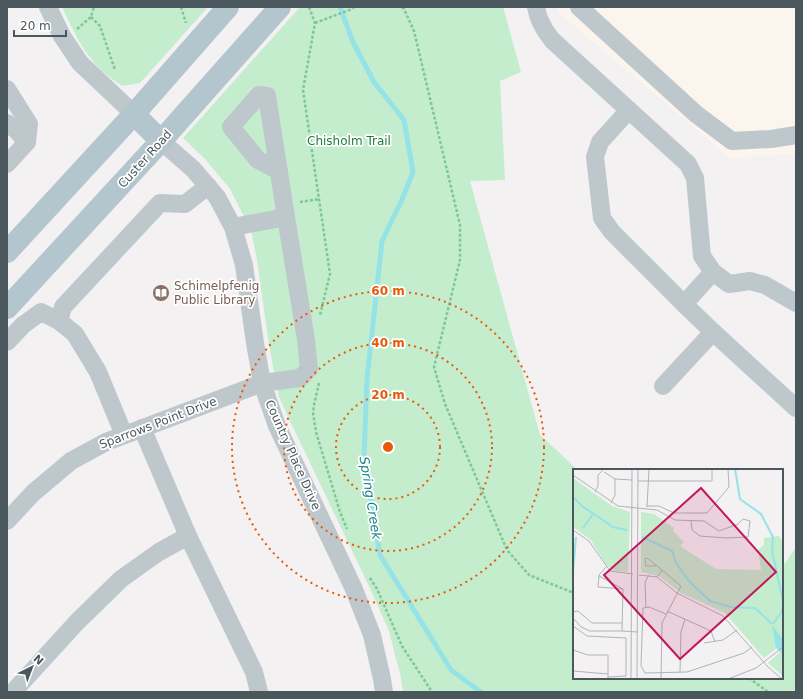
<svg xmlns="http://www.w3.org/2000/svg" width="803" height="699" viewBox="0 0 803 699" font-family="'DejaVu Sans',sans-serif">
<rect width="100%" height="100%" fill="#f3f1f2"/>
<polygon fill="#fbf5ed" points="557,7 796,7 796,154 730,158 558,12"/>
<g fill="#c4edcd">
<path d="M62,7H208L140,83L122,86C115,81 106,75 100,69C83,52 72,29 62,7Z"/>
<polygon points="300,7 503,7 521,72 500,81 505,180 470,181 540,435 578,470 574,470 574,678 782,678 782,568 796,547 796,692 403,692 401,678 389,631 368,584 290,421 279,397 275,378 268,338 257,260 251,230 230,189 205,159 183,138"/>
</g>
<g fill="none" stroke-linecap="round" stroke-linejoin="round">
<polyline stroke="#95e3e6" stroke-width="5" points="340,7 353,42 374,82 404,120 413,172 401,202 382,241 367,379 364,458 380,555 451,670 481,692"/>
<g stroke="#7ec897" stroke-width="2.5" stroke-dasharray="3 2" stroke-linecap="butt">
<polyline points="181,7 186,23"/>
<polyline points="309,7 315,23 303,90 330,274 320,315"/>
<polyline points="402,7 404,9 414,31 460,225 460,260 434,367 445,404 507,550 529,575 574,593"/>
<polyline points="91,17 100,26 115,70"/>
<polyline points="315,23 352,9 354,7"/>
<polyline points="77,29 91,17 94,7"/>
<polyline points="300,202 319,199"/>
<polyline points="319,383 314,405 313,413 316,432 340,512 347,529"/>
<polyline points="370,578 377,589 402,646 432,692"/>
<polyline points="749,678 768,692"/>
</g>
<g stroke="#bec8cc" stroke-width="18">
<polyline points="48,7 62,36 80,63 134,114"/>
<path d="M536,7C538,20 544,30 552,40L688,164L695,178L702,256L713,272L729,284L750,281L765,285L796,303"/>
<polyline points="579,7 696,114 732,141 771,139 796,135"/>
<polyline points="7,89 29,124 27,142"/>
<polyline points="629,110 600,142 595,157 602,218 612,232 684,304 713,332 796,408"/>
<polyline points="7,123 16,130 27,142 7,164"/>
<polyline points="161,141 193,169 217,197 233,227 244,265 255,343 262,383 277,426 353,587 372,635 382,679 384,692"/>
<polyline points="279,171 258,160 231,127 259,95 267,96 286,217"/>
<polyline points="684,304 713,272"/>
<polyline points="59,321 63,307 160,203 185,204 208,186"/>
<polyline points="7,342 23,325 41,312 59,321 75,334 98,372 124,435"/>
<polyline points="663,386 713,332"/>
<polyline points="142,428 188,536 254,672 259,692"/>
<polyline points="7,521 33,493 71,461 106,442 262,383 300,378 309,369 306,340 286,217 233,227"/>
<polyline points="13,692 77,622 121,579 159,552 188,536"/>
</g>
<g stroke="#b3c5cd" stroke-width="22">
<polyline points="134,114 161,141"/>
<polyline points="7,252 134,114 228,7"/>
<polyline points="7,308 161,141 280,7"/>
</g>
</g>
<g fill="none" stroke="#e8590c" stroke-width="2" stroke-dasharray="2 4">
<circle cx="388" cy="447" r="52"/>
<circle cx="388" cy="447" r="104"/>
<circle cx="388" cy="447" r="156"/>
</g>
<defs>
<g id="library-disc" transform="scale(0.9)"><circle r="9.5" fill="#8d6e63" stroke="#fff"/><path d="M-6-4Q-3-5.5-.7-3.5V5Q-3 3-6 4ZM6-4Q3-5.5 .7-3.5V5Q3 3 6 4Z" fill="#fff"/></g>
</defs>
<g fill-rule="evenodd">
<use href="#library-disc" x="161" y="293"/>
</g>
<g text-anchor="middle" stroke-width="3.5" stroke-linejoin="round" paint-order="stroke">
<g font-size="12" fill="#1f7b3d" stroke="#fff">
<text x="349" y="145">Chisholm Trail</text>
</g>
<g font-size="12" fill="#4a585d" stroke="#fff">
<text transform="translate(145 159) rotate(-48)" y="4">Custer Road</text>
<text transform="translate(158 423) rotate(-21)" y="4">Sparrows Point Drive</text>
<text transform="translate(293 455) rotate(66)" y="4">Country Place Drive</text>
</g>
<g font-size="12" fill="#785e54" stroke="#fff" text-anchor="start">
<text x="174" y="290">Schimelpfenig<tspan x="174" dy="14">Public Library</tspan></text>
</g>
<g font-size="13" font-style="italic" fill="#178286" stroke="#fff">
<text transform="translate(371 498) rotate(81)" y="5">Spring Creek</text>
</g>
</g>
<g transform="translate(573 469)">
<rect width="210" height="210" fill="#f3f1f2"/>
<path d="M0,9L39,37L57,43L55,103L43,102L34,97L18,71L0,58ZM68,43L81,45L101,59L100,62L111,73L107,77L143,100L188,101L185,81L191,76V69L206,67L210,73V174L191,189L152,144L108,124L86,107L68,103ZM210,180V207L195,194Z" fill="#c4edcd"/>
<path d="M199,156L210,170V185L203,179Z" fill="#95e3e6"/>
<path fill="none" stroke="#95e3e6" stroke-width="2" d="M162,0L167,30L188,45L200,68L199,82L210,132L209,142L200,155M0,28L9,37L40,58L54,61M10,59L20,45M69,68L99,82L103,94L116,112L137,132L158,138L182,139L199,155M0,102L3,68"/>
<path fill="none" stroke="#afb4b6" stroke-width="1" d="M31,3L42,10L59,11M0,6L45,37L84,41L102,51L131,52L146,62M65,12H139V0M22,23L25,17V6L31,0M38,34L42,26V10M74,37H86L101,44H134L156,18L155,0M74,38L76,0M118,51L119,61L127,67L153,69L175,68L177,52L170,50L165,55L146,62M0,61L16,72L37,102L60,105M83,97H73L72,90L74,89L89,101M33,98L26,106L25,118L50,120L49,162L65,163M66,106L84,108L104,124L150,147L195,198L209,210M26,107L50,120M84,108L89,101L108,117L89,154L88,210M73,139L72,113L76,106M94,142L138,162L142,173M0,143L5,142L19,154H49M93,145L76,138L70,139L68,197L72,204L114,203L171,184L179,178M0,149L8,158L17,162H49M0,157L14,167L53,169V207L35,208M131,174L150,171L164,161M0,181L15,186H35V210M0,202L35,205M107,203L108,163L112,150M58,210L59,0M64,210L65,0M155,210L183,199L210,178"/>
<path fill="#c2185b" fill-opacity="0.15" stroke="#c2185b" stroke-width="2" d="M128,19L203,103L107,190L31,106Z"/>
<rect width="210" height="210" fill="none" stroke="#4a585d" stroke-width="2"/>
</g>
<circle cx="388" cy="447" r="6" fill="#e8590c" stroke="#fff" stroke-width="2"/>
<g font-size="12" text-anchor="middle" font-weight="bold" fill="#e8590c" stroke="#fff" stroke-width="3.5" stroke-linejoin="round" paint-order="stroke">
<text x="388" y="295">60 m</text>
<text x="388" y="347">40 m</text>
<text x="388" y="399">20 m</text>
</g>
<rect width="803" height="699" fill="none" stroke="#4a585d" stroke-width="16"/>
<g transform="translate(32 667) rotate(42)" stroke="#ffffff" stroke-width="3" paint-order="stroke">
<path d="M0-3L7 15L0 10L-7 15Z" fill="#4a585d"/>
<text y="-6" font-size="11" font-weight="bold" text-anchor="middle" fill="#4a585d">N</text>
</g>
<path d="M14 30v6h52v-6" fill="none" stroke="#4a585d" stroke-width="2"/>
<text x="20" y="30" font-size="12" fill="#4a585d" stroke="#ffffff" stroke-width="3" paint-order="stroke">20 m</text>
</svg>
